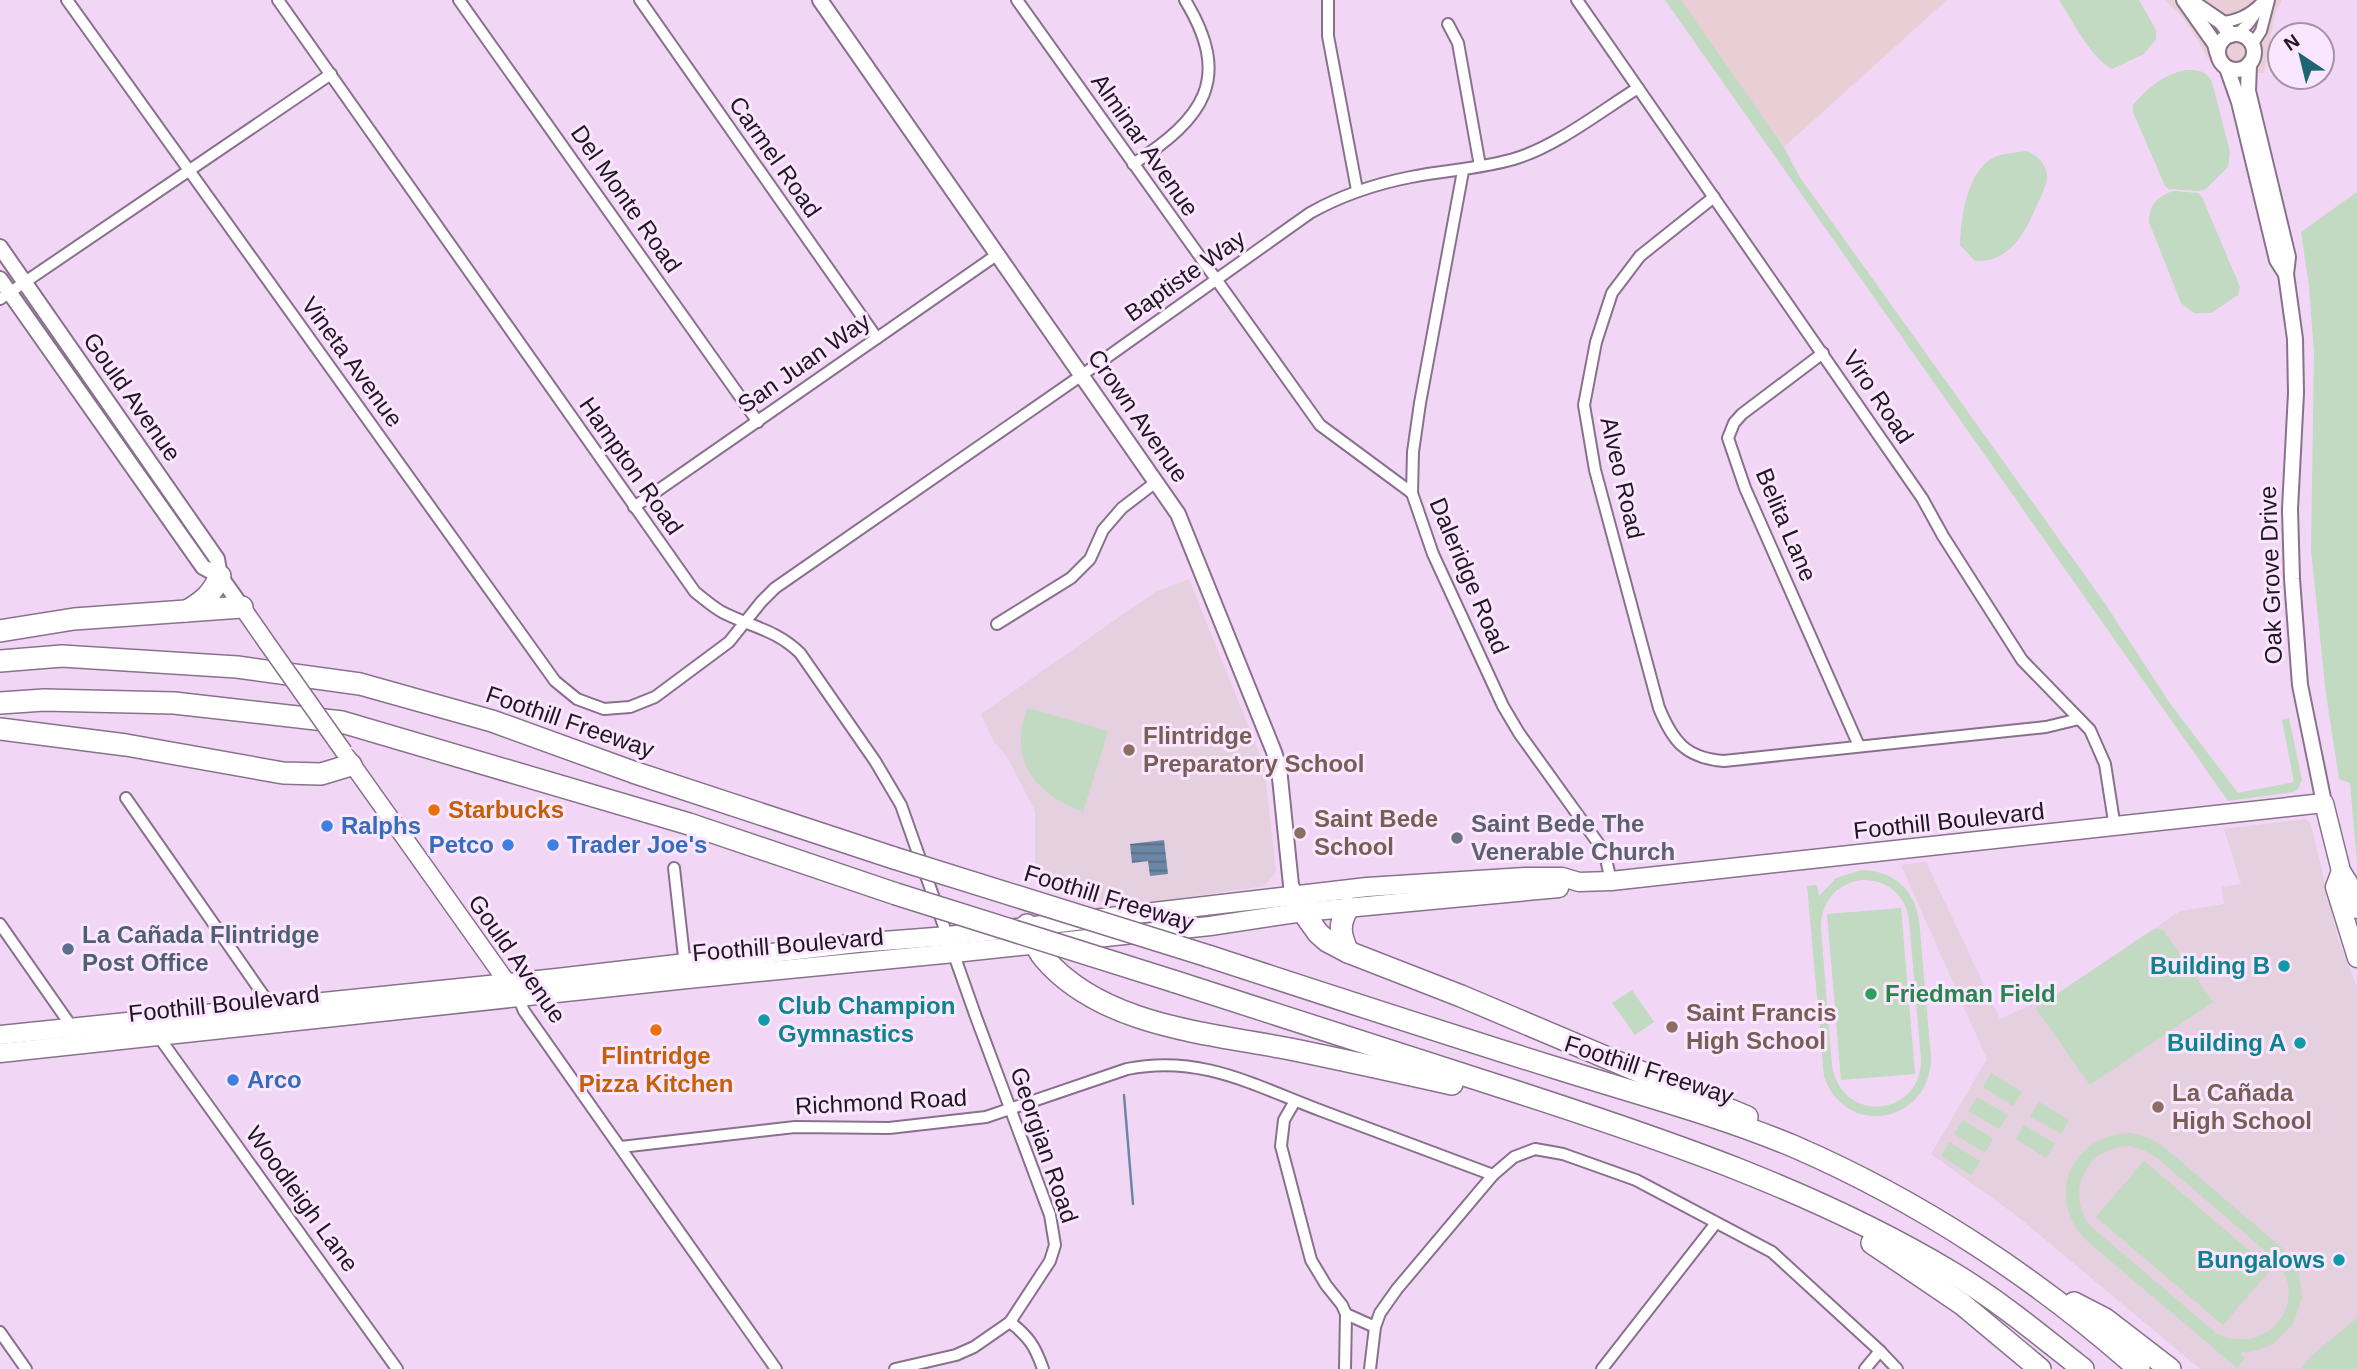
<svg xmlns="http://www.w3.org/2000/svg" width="2357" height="1369" viewBox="0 0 2357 1369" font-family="Helvetica,sans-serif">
<defs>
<pattern id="water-rules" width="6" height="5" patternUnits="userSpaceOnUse" patternTransform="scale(1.75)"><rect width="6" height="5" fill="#6c86a5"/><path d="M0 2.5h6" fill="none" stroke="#586d86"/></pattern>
</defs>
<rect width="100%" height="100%" fill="#f1d7f5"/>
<g fill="#e9cfd5">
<polygon points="1680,0 1947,0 1784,147"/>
<polygon points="2165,0 2282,0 2275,13 2264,73 2217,73 2185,20"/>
</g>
<g fill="#e4d0df">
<polygon points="1189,579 1264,765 1276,872 1265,886 1117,907 1035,879 1035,811 1007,757 994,742 981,714 1155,592"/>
<polygon points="2305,819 2310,823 2315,841 2338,939 2357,987 2357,1369 2200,1369 2017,1216 1931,1154 1987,1059 1901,865 1926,862 2000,1019 2061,991 2180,911 2224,904 2222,887 2241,884 2224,829"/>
</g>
<g fill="#c2d9c2" fill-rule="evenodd">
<polygon points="1665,0 1681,0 1784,147 1799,176 2104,602 2169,702 2238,793 2294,782 2282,720 2289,718 2302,780 2298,789 2293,792 2228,801"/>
<path d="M2059,0H2139L2156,30V39L2144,54L2112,69C2089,56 2074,22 2059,0Z"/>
<path d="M2185,70C2198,70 2206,70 2212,82L2230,152L2228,167L2206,189L2199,191L2169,189L2165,186L2133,112V105C2147,88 2163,75 2185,70Z"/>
<path d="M2026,151C2037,155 2046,163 2047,175C2048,185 2040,197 2036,207C2024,235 2010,262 1975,261L1960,245C1961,220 1966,178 1988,161C1999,153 2014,153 2026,151Z"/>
<path d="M2174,191L2198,193L2202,197L2240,287L2238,295L2211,313H2194L2181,303L2149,222C2149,205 2158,195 2174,191Z"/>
<polygon points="2357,192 2357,862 2350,783 2339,779 2326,694 2311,550 2314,352 2309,286 2301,232"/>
<path d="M1028,708L1108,731L1083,812C1037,795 1006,760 1028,708Z"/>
<path d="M1861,870C1892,870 1914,889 1919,919L1931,1058C1930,1124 1845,1139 1824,1076L1807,886L1817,885L1819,896L1836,878ZM1861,880C1887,879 1906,895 1909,920L1921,1059C1922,1117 1842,1125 1832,1066L1821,928C1821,902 1836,884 1861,880Z"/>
<polygon points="1901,908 1915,1074 1841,1080 1827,914"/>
<polygon points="2154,929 2163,930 2213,1002 2090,1085 2036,1008"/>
<polygon points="1632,990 1654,1022 1635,1035 1612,1003"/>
<polygon points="1991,1073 2022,1092 2013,1106 1983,1087"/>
<polygon points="1977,1097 2008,1115 1999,1129 1968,1111"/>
<polygon points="2039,1102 2069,1120 2061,1134 2030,1116"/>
<polygon points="1963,1120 1993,1139 1985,1153 1954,1134"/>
<polygon points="2024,1125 2055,1144 2046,1158 2016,1139"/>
<path d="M2131,1133L2149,1138L2165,1148L2281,1247L2298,1269L2302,1297L2293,1324L2273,1344L2255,1351L2240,1353L2245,1358L2237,1368L2086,1240C2044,1197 2071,1134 2131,1133ZM2130,1146L2144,1150L2157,1158L2278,1262C2310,1306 2265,1358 2216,1333L2089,1225C2065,1190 2087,1146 2130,1146Z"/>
<polygon points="1949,1142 1980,1161 1971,1175 1941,1156"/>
<polygon points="2144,1161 2271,1269 2223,1325 2096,1217"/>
<polygon points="2357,1318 2357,1369 2301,1369 2311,1356"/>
</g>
<polygon fill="url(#water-rules)" points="1164,840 1168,874 1150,876 1148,861 1132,863 1130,844"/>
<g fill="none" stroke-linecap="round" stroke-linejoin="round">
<polyline stroke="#6c86a5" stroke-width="2.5" points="1124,1095 1133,1204"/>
<g stroke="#89718d" stroke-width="14">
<g id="minor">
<path d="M67,0L555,681L577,699L604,709L630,707L655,697L729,642L761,602L775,588L1082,375L1310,213C1342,195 1375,184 1411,177C1446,170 1482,169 1517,158C1558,145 1601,111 1638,88"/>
<path d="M278,0L695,592C704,599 713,607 722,612C751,627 775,629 800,653L875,761L901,805L976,1017L1050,1215L1055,1245L1050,1261L1010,1322L974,1347L956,1355L895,1369"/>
<polyline points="459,0 758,422"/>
<polyline points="640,0 877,338"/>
<polyline points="1017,0 1320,425 1412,493"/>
<polyline points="1328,0 1328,36 1357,190"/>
<polyline points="1577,0 1922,498 1943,536 2022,660 2090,730 2105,764 2115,828"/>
<path d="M2221,22C2238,21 2253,13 2264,0"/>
<polyline points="1448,24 1458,43 1480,166"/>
<polyline points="2237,34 2248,24 2258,10"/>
<polyline points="2252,45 2261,31 2269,0"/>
<path d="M1133,164C1204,118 1233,79 1185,0"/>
<polyline points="1463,171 1420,403 1413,452 1412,493 1433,554 1503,706 1519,733 1601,847 1606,859 1611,881"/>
<path d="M1714,197L1640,256L1612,293L1596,342L1584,405L1595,470L1659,708C1673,742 1686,758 1724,761L2046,727L2079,719"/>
<polyline points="0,299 331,74"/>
<polyline points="1823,353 1742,414 1734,423 1728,438 1745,488 1859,746"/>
<polyline points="634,507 998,254"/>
<polyline points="997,624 1071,578 1090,559 1103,530 1122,508 1156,482"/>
<polyline points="126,798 273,1009"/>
<polyline points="674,868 685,966"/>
<polyline points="0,924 74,1030"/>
<polyline points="518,997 524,1011 776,1369"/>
<polyline points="156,1033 397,1369"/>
<polyline points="1295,1101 1284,1120 1281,1146 1311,1260 1326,1285 1342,1305 1346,1314 1345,1369"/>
<path d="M621,1147L795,1127L889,1128L986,1117L1127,1069C1201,1054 1255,1086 1322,1111C1379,1132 1436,1154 1493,1175"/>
<polyline points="1346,1314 1375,1327"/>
<path d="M1010,1322C1029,1337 1035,1346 1043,1369"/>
<polyline points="0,1332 26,1369"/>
<polyline points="1370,1369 1375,1327 1380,1313 1397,1289 1493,1175 1514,1157 1535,1149 1563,1154 1636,1180 1772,1252 1880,1351 1897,1369"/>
<polyline points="1602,1369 1716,1223"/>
<polyline points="1865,1369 1880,1351"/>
</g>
</g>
<g stroke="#89718d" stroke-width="18">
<g id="tertiary">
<polyline points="820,0 1178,514 1274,752 1279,768 1291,885 1300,904"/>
<polyline points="2184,0 2215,44 2217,52"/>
<polyline points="2189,0 2221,22 2231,35"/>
<circle cx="2236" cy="52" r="18"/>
<polyline points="2249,64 2248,91 2288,257 2286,274 2295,339 2296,393 2290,509 2292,579 2300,685 2324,803"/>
<polyline points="2227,68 2239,102 2277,260 2286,274"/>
<polyline points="0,247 217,559 220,576 242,607"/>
<polyline points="0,279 203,567 220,576"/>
</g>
</g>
<g stroke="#89718d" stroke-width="19">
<g id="secondary">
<polyline points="242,607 267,643"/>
<polyline points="347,757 514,992"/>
</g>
</g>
<g stroke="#89718d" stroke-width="21">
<g id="primary">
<polyline points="2341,871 2335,887 2357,958"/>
<polyline points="0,1035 557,978 857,943 948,936 1367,887 1525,877 1562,877 1579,882 1611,881 2324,803 2341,871 2348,882 2357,909"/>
<polyline points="0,1053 687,979 954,953 1210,926 1303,912 1559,888"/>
</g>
</g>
<g stroke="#89718d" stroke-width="24">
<g id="motorway">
<path d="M187,611C204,601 212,594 220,576"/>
<polyline points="0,631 74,619 242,607"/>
<polyline points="0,661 62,656 237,667 360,684 492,721 633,772 894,858"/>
<polyline points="0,703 44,700 174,703 342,722 689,824 896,894"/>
<polyline points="0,729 126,745 283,773 321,774 351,765"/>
<polyline points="1303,912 1318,933 1327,941 1348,952 1461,996 1747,1117"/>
<path d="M1027,925C1032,936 1036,949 1044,958C1102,1026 1208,1033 1290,1049C1344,1060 1398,1072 1452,1084"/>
<path d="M1348,952C1340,935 1338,925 1348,908"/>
<path d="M1208,956C1324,994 1440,1032 1556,1068C1635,1093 1716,1114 1793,1146C1918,1200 2037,1278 2139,1369"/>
<path d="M1173,981C1285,1018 1398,1054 1511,1090C1662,1139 1814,1190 1951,1272C1998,1300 2040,1335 2083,1369"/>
<polyline points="1872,1243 1962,1304 2040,1369"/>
<polyline points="2074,1303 2105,1319 2170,1369"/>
</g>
</g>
<use href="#minor" stroke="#fff" stroke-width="10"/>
<use href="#tertiary" stroke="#fff" stroke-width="14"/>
<use href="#secondary" stroke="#fff" stroke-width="16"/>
<use href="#primary" stroke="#fff" stroke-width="18"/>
<use href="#motorway" stroke="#fff" stroke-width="21"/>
<g stroke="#89718d" stroke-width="19" stroke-linecap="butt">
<polyline id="secondary-bridge" points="267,643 344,752"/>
</g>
<g stroke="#89718d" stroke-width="24" stroke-linecap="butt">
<g id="motorway-bridge">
<polyline points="894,858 1208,956"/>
<polyline points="896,894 1173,981"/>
</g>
</g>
<use href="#secondary-bridge" stroke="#fff" stroke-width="16"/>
<use href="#motorway-bridge" stroke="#fff" stroke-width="21"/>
</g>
<g fill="#8d6e63" stroke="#fbe6ff" stroke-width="2.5">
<circle cx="1129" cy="750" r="7"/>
<circle cx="1300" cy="833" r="7"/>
<circle cx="1672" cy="1027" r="7"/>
<circle cx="2158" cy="1107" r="7"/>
</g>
<g fill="#e8710a" stroke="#fbe6ff" stroke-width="2.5">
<circle cx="434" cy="810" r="7"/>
<circle cx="656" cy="1030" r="7"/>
</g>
<g fill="#3f7fe0" stroke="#fbe6ff" stroke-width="2.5">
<circle cx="327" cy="826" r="7"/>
<circle cx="508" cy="845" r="7"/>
<circle cx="553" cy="845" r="7"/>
<circle cx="233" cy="1080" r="7"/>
</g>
<circle fill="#6b7280" stroke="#fbe6ff" stroke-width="2.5" cx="1457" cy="838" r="7"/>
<circle fill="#5c6f8a" stroke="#fbe6ff" stroke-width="2.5" cx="68" cy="949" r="7"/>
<g fill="#0f9aa8" stroke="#fbe6ff" stroke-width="2.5">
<circle cx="2284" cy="966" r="7"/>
<circle cx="764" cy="1020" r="7"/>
<circle cx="2300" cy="1043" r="7"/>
<circle cx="2339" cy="1260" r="7"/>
</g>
<circle fill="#2e9e5b" stroke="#fbe6ff" stroke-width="2.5" cx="1871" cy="994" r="7"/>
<g text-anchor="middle" stroke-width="6" stroke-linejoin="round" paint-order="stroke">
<g font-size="24" fill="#211722" stroke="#fbe6ff">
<text transform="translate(1145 145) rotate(55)" y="8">Alminar Avenue</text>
<text transform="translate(775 157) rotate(55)" y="8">Carmel Road</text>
<text transform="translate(626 199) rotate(55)" y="8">Del Monte Road</text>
<text transform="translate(1185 276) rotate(-35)" y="8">Baptiste Way</text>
<text transform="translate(352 362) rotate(54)" y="8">Vineta Avenue</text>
<text transform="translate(804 363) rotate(-35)" y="8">San Juan Way</text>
<text transform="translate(132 397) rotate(55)" y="8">Gould Avenue</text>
<text transform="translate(1878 397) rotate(56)" y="8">Viro Road</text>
<text transform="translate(1138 416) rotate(55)" y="8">Crown Avenue</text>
<text transform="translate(631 466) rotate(55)" y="8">Hampton Road</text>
<text transform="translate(1622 478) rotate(77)" y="8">Alveo Road</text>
<text transform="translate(1786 525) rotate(67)" y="8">Belita Lane</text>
<text transform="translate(2271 575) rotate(-92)" y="8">Oak Grove Drive</text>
<text transform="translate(1469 576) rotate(67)" y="8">Daleridge Road</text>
<text transform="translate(570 722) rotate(19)" y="8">Foothill Freeway</text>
<text transform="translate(1949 821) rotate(-6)" y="8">Foothill Boulevard</text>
<text transform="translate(1109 898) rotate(17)" y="8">Foothill Freeway</text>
<text transform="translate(788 945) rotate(-5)" y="8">Foothill Boulevard</text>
<text transform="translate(517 959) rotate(55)" y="8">Gould Avenue</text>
<text transform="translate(224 1004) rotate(-6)" y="8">Foothill Boulevard</text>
<text transform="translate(1649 1070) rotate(18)" y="8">Foothill Freeway</text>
<text transform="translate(881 1102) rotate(-3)" y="8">Richmond Road</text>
<text transform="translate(1044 1145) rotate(71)" y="8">Georgian Road</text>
<text transform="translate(302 1199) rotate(54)" y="8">Woodleigh Lane</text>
</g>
<g font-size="24" font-weight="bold" fill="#785e54" stroke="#fbe6ff" text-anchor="start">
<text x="1143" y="744">Flintridge<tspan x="1143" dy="28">Preparatory School</tspan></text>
<text x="1314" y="827">Saint Bede<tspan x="1314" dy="28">School</tspan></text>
<text x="1686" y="1021">Saint Francis<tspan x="1686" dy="28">High School</tspan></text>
<text x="2172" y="1101">La Cañada<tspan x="2172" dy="28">High School</tspan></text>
</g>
<g font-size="24" font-weight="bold" fill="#c56008" stroke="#fbe6ff" text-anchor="start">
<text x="448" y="818">Starbucks</text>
<text x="656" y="1064" text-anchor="middle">Flintridge<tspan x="656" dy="28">Pizza Kitchen</tspan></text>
</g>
<g font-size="24" font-weight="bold" fill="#5b616d" stroke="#fbe6ff" text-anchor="start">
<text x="1471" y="832">Saint Bede The<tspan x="1471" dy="28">Venerable Church</tspan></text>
</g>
<g font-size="24" font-weight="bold" fill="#366cbe" stroke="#fbe6ff" text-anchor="start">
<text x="341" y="834">Ralphs</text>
<text x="494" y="853" text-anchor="end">Petco</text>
<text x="567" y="853">Trader Joe's</text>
<text x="247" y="1088">Arco</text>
</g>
<g font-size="24" font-weight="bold" fill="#4e5e75" stroke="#fbe6ff" text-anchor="start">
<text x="82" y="943">La Cañada Flintridge<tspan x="82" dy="28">Post Office</tspan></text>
</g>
<g font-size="24" font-weight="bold" fill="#0d838f" stroke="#fbe6ff" text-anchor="end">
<text x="2270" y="974">Building B</text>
<text x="778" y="1014" text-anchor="start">Club Champion<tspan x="778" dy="28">Gymnastics</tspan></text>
<text x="2286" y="1051">Building A</text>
<text x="2325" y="1268">Bungalows</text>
</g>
<g font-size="24" font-weight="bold" fill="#27864d" stroke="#fbe6ff" text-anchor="start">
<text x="1885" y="1002">Friedman Field</text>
</g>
</g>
<g transform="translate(2301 56) rotate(325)"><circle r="33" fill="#fbe6ff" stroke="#a493a7" stroke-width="2"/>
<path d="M0-5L12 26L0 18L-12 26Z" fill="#1e6574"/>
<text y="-10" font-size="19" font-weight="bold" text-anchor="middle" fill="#211722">N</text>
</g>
</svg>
